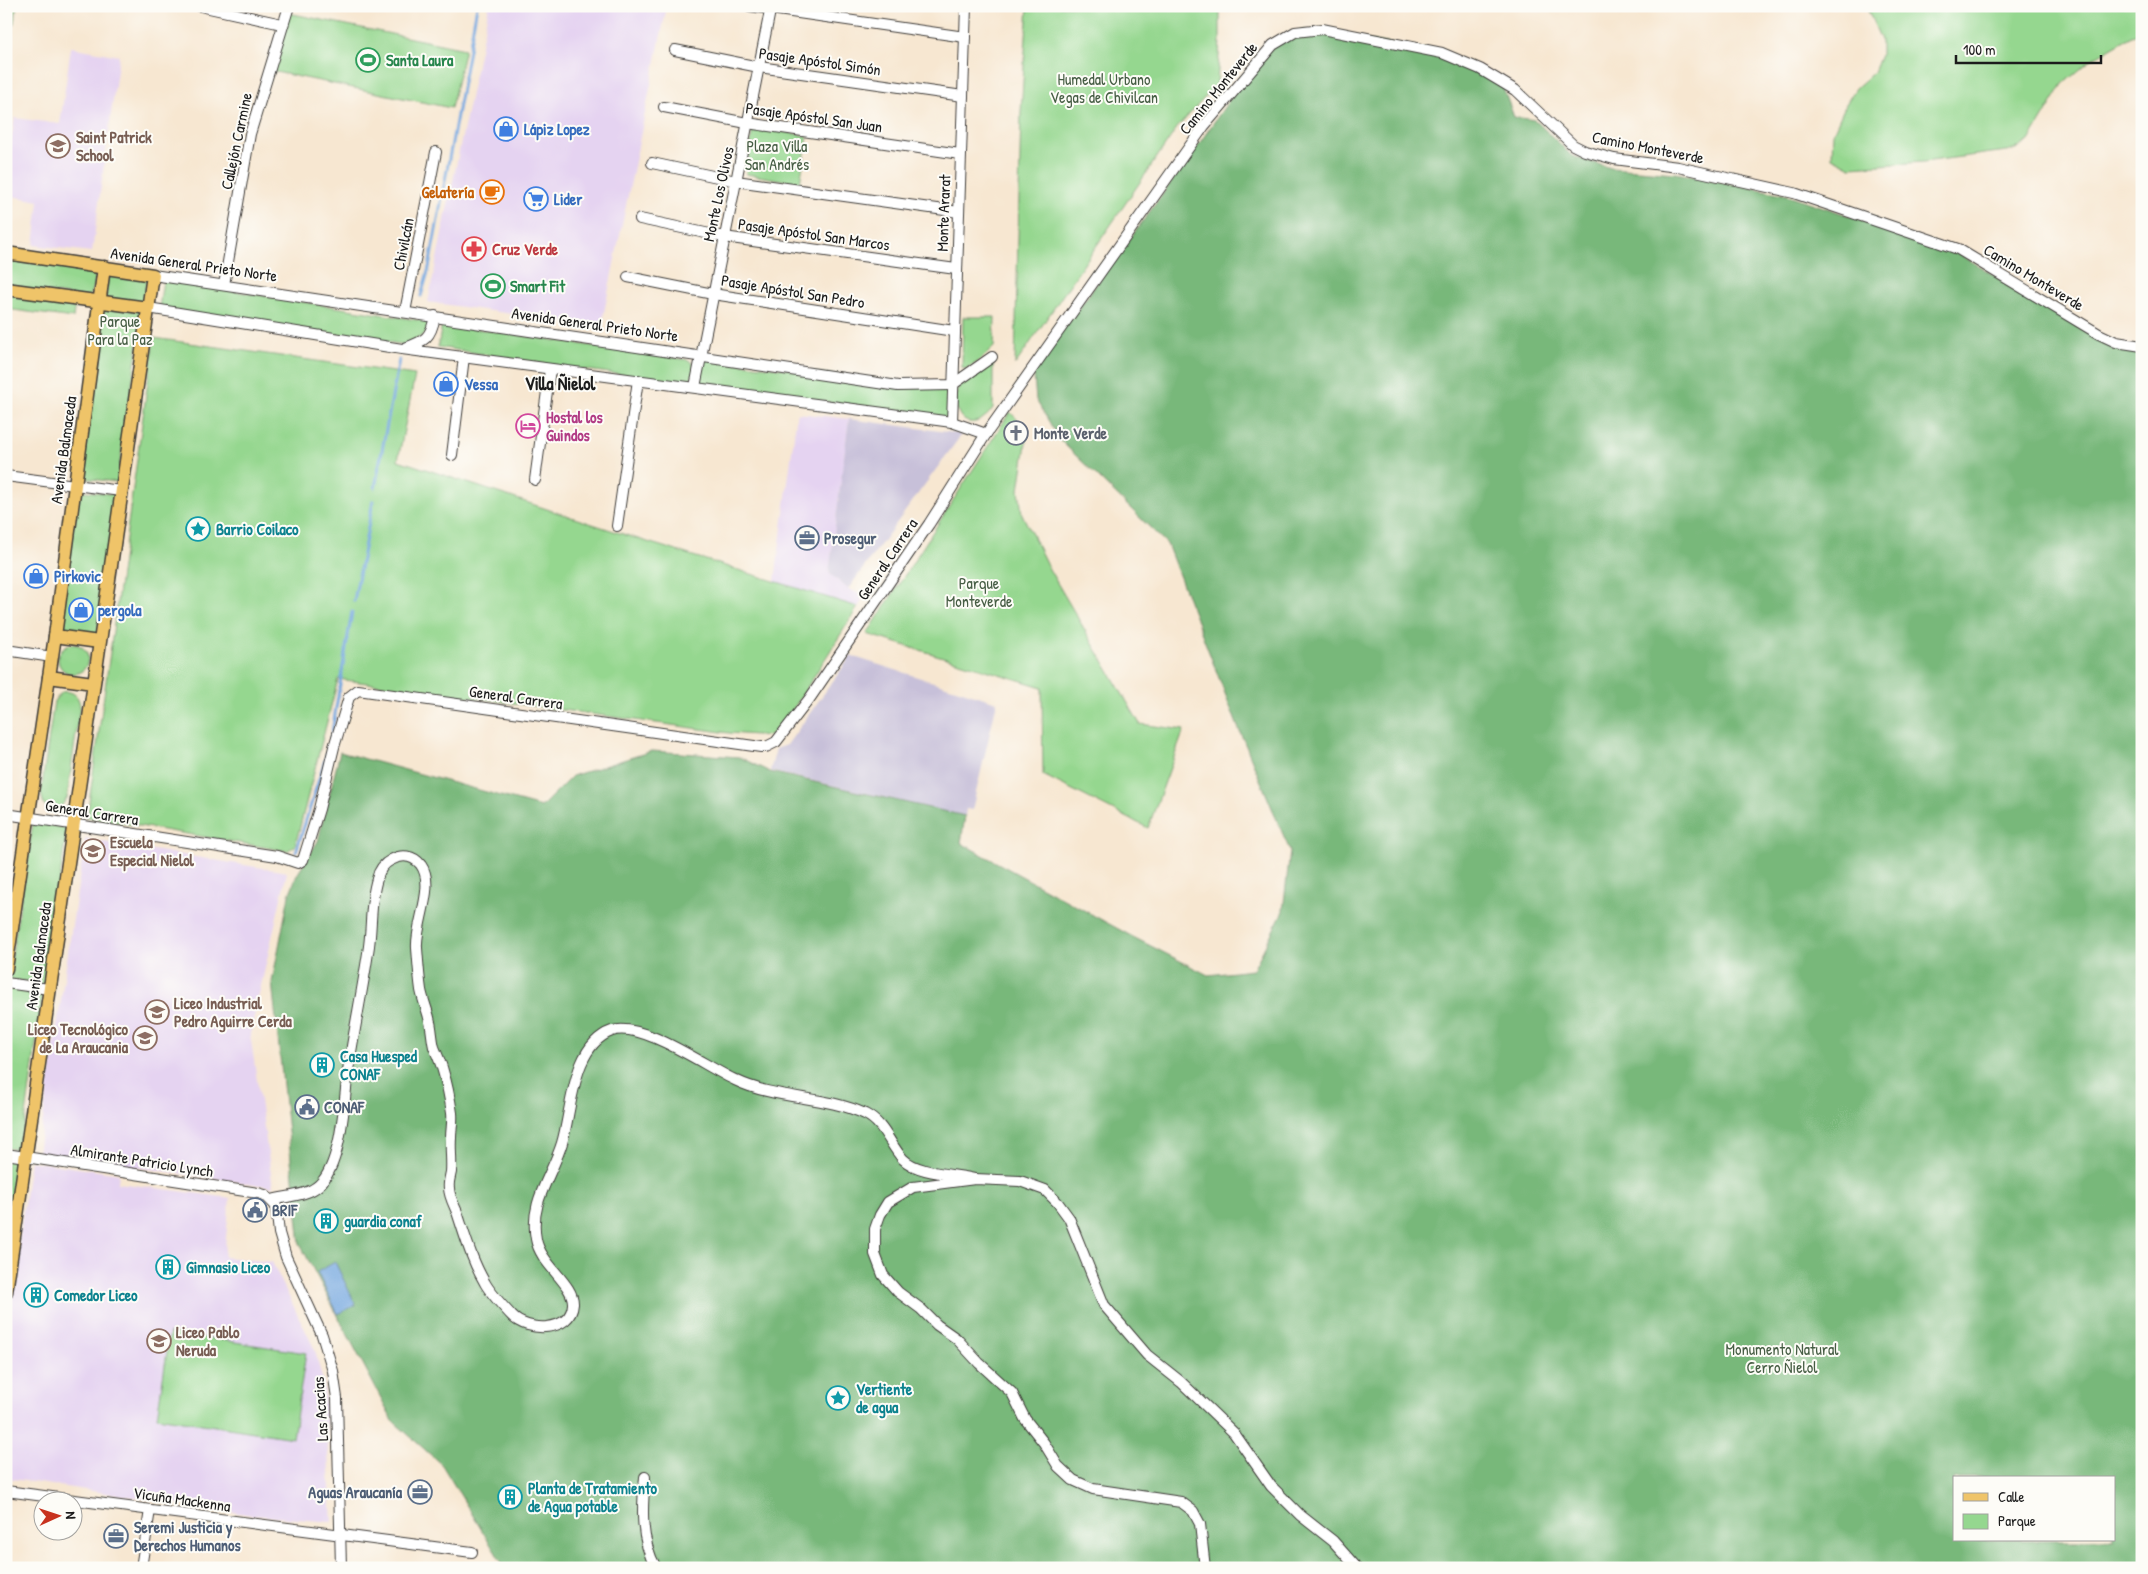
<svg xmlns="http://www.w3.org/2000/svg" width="2148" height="1574" viewBox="0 0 2148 1574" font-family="'Patrick Hand',sans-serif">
<rect width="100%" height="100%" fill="#fdfcf7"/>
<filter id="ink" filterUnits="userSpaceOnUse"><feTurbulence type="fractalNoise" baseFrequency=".02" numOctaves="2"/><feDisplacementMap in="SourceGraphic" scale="10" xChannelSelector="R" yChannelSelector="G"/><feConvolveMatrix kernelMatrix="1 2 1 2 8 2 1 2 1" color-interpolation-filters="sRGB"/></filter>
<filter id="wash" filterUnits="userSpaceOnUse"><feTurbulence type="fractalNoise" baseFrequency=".0096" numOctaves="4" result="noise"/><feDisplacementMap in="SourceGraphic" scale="20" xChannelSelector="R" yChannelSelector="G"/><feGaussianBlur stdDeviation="1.12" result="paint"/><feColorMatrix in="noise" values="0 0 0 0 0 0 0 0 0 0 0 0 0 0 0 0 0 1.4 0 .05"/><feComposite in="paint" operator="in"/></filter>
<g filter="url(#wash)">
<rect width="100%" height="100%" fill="#f7e7d1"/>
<g fill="#e5d3f1">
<polygon points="489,6 667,6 601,327 428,302"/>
<polygon points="71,47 119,56 92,252 34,245 39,201 6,195 6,168 15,118 60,124"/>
<polygon points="797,413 849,419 829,573 848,589 865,596 858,607 775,581"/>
<polygon points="85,839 287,872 250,1034 273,1187 38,1153"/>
<polygon points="30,1161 119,1174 118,1183 230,1198 224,1257 272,1262 315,1350 324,1386 332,1522 252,1515 6,1478 6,1333"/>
</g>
<g fill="#c7c0d9">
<polygon points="849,419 962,434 848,589 829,573"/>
<polygon points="851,656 997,702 972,810 966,809 965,816 770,771 776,749 787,745"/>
</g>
<g fill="#95d78f" stroke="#587a56">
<polygon points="6,6 17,6 12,32 6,31"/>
<polygon points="1028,6 1220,6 1220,41 1217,84 1177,128 1015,365 1021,112"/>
<polygon points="1866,6 2142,6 2142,30 2092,59 2063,84 2029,141 2014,150 1923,162 1851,167 1832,157 1833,133 1846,104 1856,88 1874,72 1881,55 1881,40"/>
<polygon points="288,13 465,49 451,108 271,71"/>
<polygon points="753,127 808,136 800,183 746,174"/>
<polygon points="6,257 96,272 94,286 88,298 6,286"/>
<polygon points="109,272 147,278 142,306 105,301"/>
<polygon points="163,280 430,322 427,332 408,345 159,309"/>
<polygon points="6,293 75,302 73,318 6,309"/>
<polygon points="102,307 143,312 117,482 82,478"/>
<polygon points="963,317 995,317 994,347 978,362 966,369 962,368"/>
<path d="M442,324L689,360C698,367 694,378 685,383L564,367L438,347Z"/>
<polygon points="154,338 415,375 398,460 638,539 858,607 787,719 770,736 729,733 338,679 295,846 287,851 87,817"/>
<polygon points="702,359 949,388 949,418 699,385"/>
<path d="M993,361V409C962,445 947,399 961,384C969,375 983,368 993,361Z"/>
<polygon points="1010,412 1028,430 1019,490 1022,514 1049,569 1140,724 1184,730 1148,828 1043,775 1042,687 867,634"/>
<polygon points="76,490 120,495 96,641 56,635"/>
<circle cx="73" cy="659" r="15"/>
<path d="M62,692C73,690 79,696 80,706L67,798L60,808L51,810L44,805L41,793L54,701Z"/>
<polygon points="33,823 67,828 45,984 8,979"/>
<polygon points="7,989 43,994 21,1150 6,1148"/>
<polygon points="6,1160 19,1162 6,1251"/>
<polygon points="170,1332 306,1353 293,1438 157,1417"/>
</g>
<path fill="#78b87a" stroke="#4a6a4b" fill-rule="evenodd" d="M1304,30L1431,50L1502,85L1514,117L1535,120L1572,156L1611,168L1676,173L1788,195L1956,252L2111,346L2140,354L2142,360V1568H505L442,1465L393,1421L300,1244L272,982L289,895L297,875L318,841L340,752L541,807L572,776L652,751L739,757L770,772L965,816L961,843L1133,937L1208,975L1253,970L1283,911L1290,851L1238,727L1167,544L1060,440L1036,400L1033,365L1065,327L1192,154L1245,77L1277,42ZM1954,1478H2114V1540H1954Z"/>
<polygon fill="#74a7e0" stroke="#48627e" points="335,1262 356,1305 338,1314 317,1272"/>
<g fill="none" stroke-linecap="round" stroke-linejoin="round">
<g stroke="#74a7e0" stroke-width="3">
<polyline points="421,296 429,268 477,6"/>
<polyline points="375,488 399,360"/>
<polyline points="354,601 373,501"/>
<polyline points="296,852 330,744 352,612"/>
</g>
</g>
</g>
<g filter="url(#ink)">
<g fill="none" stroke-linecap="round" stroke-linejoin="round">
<g stroke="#3d3a37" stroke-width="12">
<g id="minor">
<polyline points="200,6 282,24"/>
<polyline points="749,6 965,37"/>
<polyline points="675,50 759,67 963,96"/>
<polyline points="664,107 747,123 960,154"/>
<polyline points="652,163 736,181 959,212"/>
<polyline points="640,219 724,237 956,269"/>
<polyline points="153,275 898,386 952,385 992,357"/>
<polyline points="628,277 713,294 954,331"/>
<polyline points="224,285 250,134 289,6"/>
<polyline points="148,308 402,349 952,422 986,434"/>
<polyline points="405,312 436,152"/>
<path d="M405,348C425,341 431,338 435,316"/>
<polyline points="695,387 771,6"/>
<polyline points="952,422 966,6"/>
<polyline points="452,455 464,357"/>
<polyline points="6,476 121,491"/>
<polyline points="535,480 550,369"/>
<polyline points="617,526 638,380"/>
<polyline points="6,650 52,657"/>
<polyline points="6,814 277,856 298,863 303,860 319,809 334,747 349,697 358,690 761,747 766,747 776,742 810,698 929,524 986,434 1204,126 1273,45 1295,32 1322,29 1442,53 1480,69 1515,90 1573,145 1585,151 1614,159 1678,167 1794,193 1958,249 2099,334 2116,342 2142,346"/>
<polyline points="6,983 49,989"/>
<polyline points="6,1154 258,1193 265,1195 276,1206 279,1233 286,1257 322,1335 333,1371 337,1398 341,1568"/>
<path d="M272,1200C287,1196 307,1196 319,1185C342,1164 344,1101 348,1071C354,1030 363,988 369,946C372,924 370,901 377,879C379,870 383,864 391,860C402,854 413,855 421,865C436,886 415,924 417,948C418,961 419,976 421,990C423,1001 428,1011 430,1022C432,1031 432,1039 434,1047C437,1055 441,1063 443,1071C447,1084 450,1099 452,1113C453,1121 451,1130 451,1138C450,1149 452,1160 451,1172C450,1177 448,1183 449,1188C449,1196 454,1205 457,1212C465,1236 472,1261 485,1283C491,1294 503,1306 512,1316C527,1332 571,1333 573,1304C574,1284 540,1264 536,1239C529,1202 552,1176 562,1143C572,1110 572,1045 612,1031C643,1021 706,1067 735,1080C776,1100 824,1095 865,1114C885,1124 889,1144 903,1159C918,1174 955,1174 975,1179"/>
<path d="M645,1477C642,1508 640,1539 656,1568"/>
<polyline points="6,1491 472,1552"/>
<polyline points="141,1568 150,1510"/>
<polyline points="1205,1568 1200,1524 1193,1511 1181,1502 1093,1489 1073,1480 1058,1466 1044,1443 1025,1419 1012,1393 979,1363 957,1339 937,1325 921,1309 898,1292 883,1275 875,1254 875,1229 880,1215 888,1202 913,1187 975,1179 1020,1181 1045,1190 1058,1203 1069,1218 1104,1305 1147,1355 1181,1382 1234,1433 1271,1486 1300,1515 1333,1541 1357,1568"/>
</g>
</g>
<g stroke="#3d3a37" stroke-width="15">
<g id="major">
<polyline points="6,253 153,275 6,1292"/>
<polyline points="6,289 148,308"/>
<polyline points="55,636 99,642"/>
<polyline points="49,677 93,683"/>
<polyline points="6,969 55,636 104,267"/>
</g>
</g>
<use href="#minor" stroke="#fff" stroke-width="10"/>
<use href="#major" stroke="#efc469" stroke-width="12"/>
</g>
</g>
<defs>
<g id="stadium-ring" transform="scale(1.25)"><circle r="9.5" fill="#fdfcf7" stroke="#2e9e5b" stroke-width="1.5"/><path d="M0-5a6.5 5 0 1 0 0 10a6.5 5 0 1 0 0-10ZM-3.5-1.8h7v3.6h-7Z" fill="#2e9e5b"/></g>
<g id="shop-ring" transform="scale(1.25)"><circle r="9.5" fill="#fdfcf7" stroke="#3f7fe0" stroke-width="1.5"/><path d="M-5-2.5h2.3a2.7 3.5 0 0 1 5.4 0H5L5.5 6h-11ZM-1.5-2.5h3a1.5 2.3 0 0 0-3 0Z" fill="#3f7fe0"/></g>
<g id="school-ring" transform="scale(1.25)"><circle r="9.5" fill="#fdfcf7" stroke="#8d6e63" stroke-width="1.5"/><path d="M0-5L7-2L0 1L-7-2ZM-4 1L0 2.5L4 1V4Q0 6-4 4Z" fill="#8d6e63"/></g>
<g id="cafe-ring" transform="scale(1.25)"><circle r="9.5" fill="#fdfcf7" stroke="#e8710a" stroke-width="1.5"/><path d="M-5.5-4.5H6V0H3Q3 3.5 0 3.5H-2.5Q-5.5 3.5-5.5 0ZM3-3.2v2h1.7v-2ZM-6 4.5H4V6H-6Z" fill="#e8710a"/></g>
<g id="supermarket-ring" transform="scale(1.25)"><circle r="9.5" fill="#fdfcf7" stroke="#3f7fe0" stroke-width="1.5"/><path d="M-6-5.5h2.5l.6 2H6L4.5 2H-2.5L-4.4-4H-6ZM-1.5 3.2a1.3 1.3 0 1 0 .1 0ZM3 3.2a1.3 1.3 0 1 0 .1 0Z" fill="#3f7fe0"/></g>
<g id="pharmacy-ring" transform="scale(1.25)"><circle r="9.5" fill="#fdfcf7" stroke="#e0444e" stroke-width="1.5"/><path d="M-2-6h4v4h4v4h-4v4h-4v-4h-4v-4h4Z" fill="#e0444e"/></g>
<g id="hotel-ring" transform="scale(1.25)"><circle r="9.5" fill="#fdfcf7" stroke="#d1479c" stroke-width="1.5"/><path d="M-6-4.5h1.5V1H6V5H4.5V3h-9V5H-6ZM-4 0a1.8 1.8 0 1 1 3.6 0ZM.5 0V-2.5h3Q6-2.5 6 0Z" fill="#d1479c"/></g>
<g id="church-ring" transform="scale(1.25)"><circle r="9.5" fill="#fdfcf7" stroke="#6b7280" stroke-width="1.5"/><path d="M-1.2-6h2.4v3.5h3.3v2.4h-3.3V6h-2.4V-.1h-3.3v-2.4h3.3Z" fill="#6b7280"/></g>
<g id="sight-ring" transform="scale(1.25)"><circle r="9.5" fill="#fdfcf7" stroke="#0f9aa8" stroke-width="1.5"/><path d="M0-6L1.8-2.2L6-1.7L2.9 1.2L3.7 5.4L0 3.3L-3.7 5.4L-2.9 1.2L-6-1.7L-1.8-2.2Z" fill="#0f9aa8"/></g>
<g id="office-ring" transform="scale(1.25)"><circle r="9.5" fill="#fdfcf7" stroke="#5c6f8a" stroke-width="1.5"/><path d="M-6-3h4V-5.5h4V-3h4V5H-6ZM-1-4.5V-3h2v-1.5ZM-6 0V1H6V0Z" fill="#5c6f8a"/></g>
<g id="building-ring" transform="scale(1.25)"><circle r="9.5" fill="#fdfcf7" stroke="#0f9aa8" stroke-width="1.5"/><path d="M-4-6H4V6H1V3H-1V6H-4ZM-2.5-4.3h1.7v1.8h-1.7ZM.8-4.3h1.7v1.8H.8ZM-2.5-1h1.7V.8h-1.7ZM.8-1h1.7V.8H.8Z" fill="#0f9aa8"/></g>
<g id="civic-ring" transform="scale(1.25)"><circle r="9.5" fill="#fdfcf7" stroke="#5c6f8a" stroke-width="1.5"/><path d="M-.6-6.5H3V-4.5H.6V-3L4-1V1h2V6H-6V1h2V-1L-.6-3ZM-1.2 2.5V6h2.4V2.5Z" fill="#5c6f8a"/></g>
</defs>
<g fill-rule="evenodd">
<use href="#stadium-ring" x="368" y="60"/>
<use href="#shop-ring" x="506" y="129"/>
<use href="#school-ring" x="58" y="146"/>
<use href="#cafe-ring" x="492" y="192"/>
<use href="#supermarket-ring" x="536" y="199"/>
<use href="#pharmacy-ring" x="474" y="249"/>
<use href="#stadium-ring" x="493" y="286"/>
<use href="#shop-ring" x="446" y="384"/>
<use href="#hotel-ring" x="528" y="426"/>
<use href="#church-ring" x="1016" y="433"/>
<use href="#sight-ring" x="198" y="529"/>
<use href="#office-ring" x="807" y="538"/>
<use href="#shop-ring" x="36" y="576"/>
<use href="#shop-ring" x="81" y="610"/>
<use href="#school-ring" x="93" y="851"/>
<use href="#school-ring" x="157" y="1012"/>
<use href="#school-ring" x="145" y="1038"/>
<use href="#building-ring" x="322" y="1065"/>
<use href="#civic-ring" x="307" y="1107"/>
<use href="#civic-ring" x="255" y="1210"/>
<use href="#building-ring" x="326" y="1221"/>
<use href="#building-ring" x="168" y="1267"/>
<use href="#building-ring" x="36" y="1295"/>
<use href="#school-ring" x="159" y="1341"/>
<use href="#sight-ring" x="838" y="1398"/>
<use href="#office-ring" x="420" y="1492"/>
<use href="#building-ring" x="510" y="1497"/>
<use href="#office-ring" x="116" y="1536"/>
</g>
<g text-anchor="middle" stroke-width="4" stroke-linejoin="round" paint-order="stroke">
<g font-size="16" font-weight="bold" fill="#27864d" stroke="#fdfcf7" text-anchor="start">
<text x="386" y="66">Santa Laura</text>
<text x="510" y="292">Smart Fit</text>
</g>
<g font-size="16" fill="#1c1c1c" stroke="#fdfcf7">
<text transform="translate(820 61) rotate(8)" y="6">Pasaje Apóstol Simón</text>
<text transform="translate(1218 88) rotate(-51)" y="6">Camino Monteverde</text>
<text transform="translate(814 117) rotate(8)" y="6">Pasaje Apóstol San Juan</text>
<text transform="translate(236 141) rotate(-78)" y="6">Callejón Carmine</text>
<text transform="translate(1648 147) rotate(11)" y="6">Camino Monteverde</text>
<text transform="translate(718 194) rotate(-78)" y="6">Monte Los Olivos</text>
<text transform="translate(943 213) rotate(-88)" y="6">Monte Ararat</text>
<text transform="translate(814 234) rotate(8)" y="6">Pasaje Apóstol San Marcos</text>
<text transform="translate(403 244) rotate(-79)" y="6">Chivilcán</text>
<text transform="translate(194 264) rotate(8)" y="6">Avenida General Prieto Norte</text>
<text transform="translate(2034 277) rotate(31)" y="6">Camino Monteverde</text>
<text transform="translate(793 291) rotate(9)" y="6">Pasaje Apóstol San Pedro</text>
<text transform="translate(595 324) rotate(8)" y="6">Avenida General Prieto Norte</text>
<text transform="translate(63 450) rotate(-82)" y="6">Avenida Balmaceda</text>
<text transform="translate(887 559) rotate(-56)" y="6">General Carrera</text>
<text transform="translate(516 697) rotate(8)" y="6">General Carrera</text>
<text transform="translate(92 812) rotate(9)" y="6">General Carrera</text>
<text transform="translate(38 956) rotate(-82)" y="6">Avenida Balmaceda</text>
<text transform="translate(142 1160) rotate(9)" y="6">Almirante Patricio Lynch</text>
<text transform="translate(320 1409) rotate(-94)" y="6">Las Acacias</text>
<text transform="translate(182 1499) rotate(8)" y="6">Vicuña Mackenna</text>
</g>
<g font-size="16" fill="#465d44" stroke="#fdfcf7">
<text x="1104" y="85">Humedal Urbano<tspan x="1104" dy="18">Vegas de Chivilcan</tspan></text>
<text x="777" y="152">Plaza Villa<tspan x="777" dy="18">San Andrés</tspan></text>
<text x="120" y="327">Parque<tspan x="120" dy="18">Para la Paz</tspan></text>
<text x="979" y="589">Parque<tspan x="979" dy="18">Monteverde</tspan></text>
<text x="1782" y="1355">Monumento Natural<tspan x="1782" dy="18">Cerro Ñielol</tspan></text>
</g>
<g font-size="16" font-weight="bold" fill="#366cbe" stroke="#fdfcf7" text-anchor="start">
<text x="524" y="135">Lápiz Lopez</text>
<text x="554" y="205">Lider</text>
<text x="464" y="390">Vessa</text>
<text x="54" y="582">Pirkovic</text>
<text x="98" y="616">pergola</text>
</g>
<g font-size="16" font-weight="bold" fill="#785e54" stroke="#fdfcf7" text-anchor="start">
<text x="76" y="143">Saint Patrick<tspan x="76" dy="18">School</tspan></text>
<text x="110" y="848">Escuela<tspan x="110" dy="18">Especial Nielol</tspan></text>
<text x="174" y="1009">Liceo Industrial<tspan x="174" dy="18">Pedro Aguirre Cerda</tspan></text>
<text x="128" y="1035" text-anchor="end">Liceo Tecnológico<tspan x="128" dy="18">de La Araucania</tspan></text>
<text x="176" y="1338">Liceo Pablo<tspan x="176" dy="18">Neruda</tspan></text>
</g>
<g font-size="16" font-weight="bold" fill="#c56008" stroke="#fdfcf7" text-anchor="end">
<text x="474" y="198">Gelatería</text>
</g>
<g font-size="16" font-weight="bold" fill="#be3a42" stroke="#fdfcf7" text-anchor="start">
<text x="492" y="255">Cruz Verde</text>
</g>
<g font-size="16" font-weight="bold" fill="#b23c85" stroke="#fdfcf7" text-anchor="start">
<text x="546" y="423">Hostal los<tspan x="546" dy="18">Guindos</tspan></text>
</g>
<g font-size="16" font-weight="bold" fill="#5b616d" stroke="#fdfcf7" text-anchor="start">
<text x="1034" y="439">Monte Verde</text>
</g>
<g font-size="16" font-weight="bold" fill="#0d838f" stroke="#fdfcf7" text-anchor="start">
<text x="216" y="535">Barrio Coilaco</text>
<text x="340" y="1062">Casa Huesped<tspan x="340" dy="18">CONAF</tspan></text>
<text x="344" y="1227">guardia conaf</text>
<text x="186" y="1273">Gimnasio Liceo</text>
<text x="54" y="1301">Comedor Liceo</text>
<text x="856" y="1395">Vertiente<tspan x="856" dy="18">de agua</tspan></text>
<text x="528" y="1494">Planta de Tratamiento<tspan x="528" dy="18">de Agua potable</tspan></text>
</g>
<g font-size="16" font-weight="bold" fill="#4e5e75" stroke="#fdfcf7" text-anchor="start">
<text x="824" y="544">Prosegur</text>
<text x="324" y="1113">CONAF</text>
<text x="272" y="1216">BRIF</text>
<text x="402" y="1498" text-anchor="end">Aguas Araucanía</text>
<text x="134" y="1533">Seremi Justicia y<tspan x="134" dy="18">Derechos Humanos</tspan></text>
</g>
<g font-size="18" font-weight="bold" fill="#1c1c1c" stroke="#fdfcf7">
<text x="560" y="390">Villa Ñielol</text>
</g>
</g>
<rect width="2148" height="1574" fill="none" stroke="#fdfcf7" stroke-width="25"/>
<rect x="1953" y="1476" width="162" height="65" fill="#fdfcf7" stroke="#a3a29f"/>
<rect x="1963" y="1493" width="25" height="8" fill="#efc469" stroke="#a3a29f"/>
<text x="1998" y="1502" font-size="15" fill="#1c1c1c">Calle</text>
<rect x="1963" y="1514" width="25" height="15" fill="#95d78f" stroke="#a3a29f"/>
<text x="1998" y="1526" font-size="15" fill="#1c1c1c">Parque</text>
<g transform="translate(58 1516) rotate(87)"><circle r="24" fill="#fdfcf7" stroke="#a3a29f"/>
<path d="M0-4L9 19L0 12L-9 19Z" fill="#c8321e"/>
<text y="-8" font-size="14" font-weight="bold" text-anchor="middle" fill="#1c1c1c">N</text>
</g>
<path d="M1956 55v8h145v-8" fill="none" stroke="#1c1c1c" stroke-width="2.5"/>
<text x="1963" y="55" font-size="15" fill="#1c1c1c" stroke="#fdfcf7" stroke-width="4" paint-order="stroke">100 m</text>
</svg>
